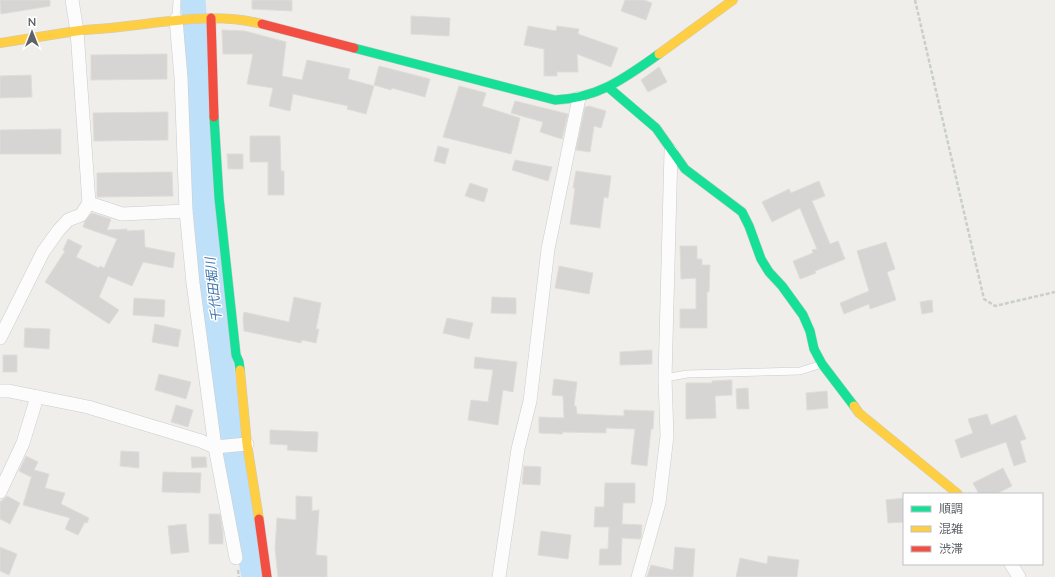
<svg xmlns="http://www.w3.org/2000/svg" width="1055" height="577" viewBox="0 0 1055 577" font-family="Lato,'Noto Sans JP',sans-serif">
<rect width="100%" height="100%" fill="#efeeea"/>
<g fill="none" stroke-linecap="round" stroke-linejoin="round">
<polyline stroke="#bfe0f9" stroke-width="25" points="193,0 200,102 201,161 214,307 232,449 254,577"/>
</g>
<g fill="#d6d5d3" stroke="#deddd9">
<polygon points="0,0 50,0 50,6 1,14"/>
<polygon points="252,0 292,0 292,11 252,9"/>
<polygon points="625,0 644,0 652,3 646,20 621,11"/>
<polygon points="411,16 450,18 449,36 411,34"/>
<polygon points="528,26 556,31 557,26 579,29 578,34 618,48 611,67 577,54 578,72 557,72 557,76 544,76 544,49 524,45"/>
<polygon points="222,30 245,31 286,42 282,76 302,80 307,60 350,69 348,79 374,86 366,114 347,109 348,106 293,94 290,111 269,106 273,88 247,84 253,54 223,54"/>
<polygon points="167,54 167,79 91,80 91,55"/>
<polygon points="379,66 430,79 425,97 392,88 391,90 374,85"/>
<polygon points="659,67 667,82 648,92 641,80"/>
<polygon points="31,75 32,97 0,98 0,76"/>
<polygon points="459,86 486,93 482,106 520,118 511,154 443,137"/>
<polygon points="515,101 568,114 562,139 540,132 543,122 511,113"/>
<polygon points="589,106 606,111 601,128 594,126 590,152 576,150 585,107"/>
<polygon points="168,112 168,140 94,141 93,113"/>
<polygon points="61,129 61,154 0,154 0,130"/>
<polygon points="250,136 280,136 281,171 284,171 284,195 268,195 268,162 250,162"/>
<polygon points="438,146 449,149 445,164 434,161"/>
<polygon points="227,154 243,154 243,169 228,169"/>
<polygon points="515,160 552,167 548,181 512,170"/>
<polygon points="576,171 611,176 608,198 604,197 600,228 570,224 575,188 573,188"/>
<polygon points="172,172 173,196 97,197 97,173"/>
<polygon points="819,181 825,196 812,201 830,244 838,241 845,259 815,271 816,273 800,279 793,261 813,253 812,250 817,249 800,208 772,222 762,202 789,189 791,193"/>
<polygon points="470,183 488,189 484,202 465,196"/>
<polygon points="92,213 111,219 107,230 127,229 127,231 144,230 145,247 175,253 173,268 143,262 132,286 108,276 99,297 119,310 109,324 45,282 65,251 63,250 68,239 82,246 76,257 99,268 100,266 104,268 117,239 83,227 85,221"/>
<polygon points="886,242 895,269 887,272 896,300 870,309 869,304 844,314 840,303 869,291 857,251"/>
<polygon points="680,246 697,246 697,259 702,259 702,265 710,265 709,292 707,292 707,328 680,328 680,309 696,309 696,278 681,279"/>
<polygon points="559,266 593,273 589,294 555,288"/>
<polygon points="294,297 321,303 316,329 319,329 316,343 302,340 301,343 244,331 243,318 244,312 289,322"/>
<polygon points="492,297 516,298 516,314 491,313"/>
<polygon points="134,298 165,300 164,317 133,315"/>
<polygon points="932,300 933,312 922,314 920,302"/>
<polygon points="447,318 473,323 469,339 443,333"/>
<polygon points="155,324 181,330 178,347 152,342"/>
<polygon points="25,328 50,329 49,349 24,347"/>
<polygon points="652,350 652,364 620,365 620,352"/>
<rect x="3" y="355" width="14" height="17"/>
<polygon points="475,357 517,362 513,392 503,390 498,425 468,420 471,400 488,402 493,370 474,368"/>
<polygon points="159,374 191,382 186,399 155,390"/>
<polygon points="554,379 577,382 574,406 576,406 577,414 624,416 624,410 654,411 653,429 651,429 647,466 631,464 635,429 606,428 606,433 563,432 562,434 539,433 539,417 564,418 563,396 552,395"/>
<polygon points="732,380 732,395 715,396 716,418 686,419 686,383 712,383 712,381"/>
<polygon points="748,388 749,409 737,409 736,389"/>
<polygon points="827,391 828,408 807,410 806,393"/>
<polygon points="176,405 193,410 188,427 171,422"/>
<polygon points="987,414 991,425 1016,415 1026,439 1020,441 1026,462 1014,466 1006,442 961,458 955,440 973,433 968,419"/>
<polygon points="270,430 318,432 317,452 287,450 288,445 270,444"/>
<polygon points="121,451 139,452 139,468 120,466"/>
<polygon points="26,456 38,462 34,470 49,474 45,488 65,493 61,504 89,518 87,523 85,522 78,535 65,529 70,518 23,505 32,475 31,477 19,471"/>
<polygon points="191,457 206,457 207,467 192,468"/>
<polygon points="524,466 541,467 540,485 522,484"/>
<polygon points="1003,468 1012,486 996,494 979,494 973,483"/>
<polygon points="163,472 201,473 200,493 162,492"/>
<polygon points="605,483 635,483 635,503 623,503 622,524 642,525 641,538 640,539 622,538 621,565 599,565 600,549 608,549 609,527 594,527 595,507 604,507"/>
<polygon points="7,496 20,503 10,524 0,519 0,502"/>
<polygon points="296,496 312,497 312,511 319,510 316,555 327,556 327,577 278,577 275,549 277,518 296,520"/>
<polygon points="904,498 904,522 888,523 886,500"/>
<polygon points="209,514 220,514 223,533 223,544 209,544"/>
<polygon points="186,524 189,552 171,554 168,526"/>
<polygon points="541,531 571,535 568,559 538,555"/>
<polygon points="0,547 17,554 9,575 0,571"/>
<polygon points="675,547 695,549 693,577 647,577 651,565 673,570"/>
<polygon points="768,556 799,560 797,577 736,577 740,558 767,564"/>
</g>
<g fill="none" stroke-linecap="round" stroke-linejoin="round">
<g stroke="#cbcccc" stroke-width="8">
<g id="lane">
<polyline points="176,18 177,0"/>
<polyline points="665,378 687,374 800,371 822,364"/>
</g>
</g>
<g stroke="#cbcccc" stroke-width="14">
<g id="street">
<polyline points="72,0 77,31 89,203 122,214 186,211"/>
<polyline points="176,19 181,78 186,211 193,283 215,447 236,558"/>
<polyline points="0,338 43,252 58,231 68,220 81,215 89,203"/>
<polyline points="0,391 9,391 88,407 201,441 215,447 247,444"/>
<polyline points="0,492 23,443 37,397"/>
<polyline points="1011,564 1019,577"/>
<polyline points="499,577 518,449 530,401 548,249 579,98"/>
<polyline points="638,577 659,503 667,436 665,378 671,151"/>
</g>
</g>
<g stroke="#cacacb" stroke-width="10">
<g id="fast">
<path d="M354,48L555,100C599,98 625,78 659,54"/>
<polyline points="608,87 656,128 685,169 742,212 749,226 761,259 769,272 782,286 803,315 810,331 814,349 822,364 854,406"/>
<polyline points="214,117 219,198 236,355 239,362 240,370"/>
</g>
</g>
<g stroke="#cacacb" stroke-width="10">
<g id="slow">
<path d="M0,43C25,39 50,35 76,31C90,29 104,29 119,27C166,22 214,12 262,24"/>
<polyline points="659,54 733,0"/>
<polyline points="240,370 247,444 259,519"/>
<polyline points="854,406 859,413 958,494"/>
</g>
</g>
<g stroke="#cacacb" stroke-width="10">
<g id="jam">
<polyline points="211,18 214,117"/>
<polyline points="262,24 354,48"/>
<polyline points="259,519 267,577"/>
</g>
</g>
<g stroke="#cacfcc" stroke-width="2.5" stroke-dasharray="4 2" stroke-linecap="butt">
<polyline points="915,0 984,299 995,306 1055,292"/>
<polyline points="238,570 239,577"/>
</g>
<use href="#lane" stroke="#fdfcfc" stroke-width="7"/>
<use href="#street" stroke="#fdfcfc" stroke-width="13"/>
<use href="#fast" stroke="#16e098" stroke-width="9"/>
<use href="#slow" stroke="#ffcf43" stroke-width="9"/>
<use href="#jam" stroke="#f24e42" stroke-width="9"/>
</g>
<g text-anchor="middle" stroke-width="3" stroke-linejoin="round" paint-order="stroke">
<g font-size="13" font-style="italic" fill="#4174aa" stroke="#fff">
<text transform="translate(213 290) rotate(-96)" y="5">千代田堀川</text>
</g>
</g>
<rect x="903" y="493" width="140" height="72" fill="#ffffff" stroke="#bfc1c3"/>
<rect x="911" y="506" width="20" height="6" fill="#16e098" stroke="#bfc1c3"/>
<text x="939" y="513" font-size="12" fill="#5f6368">順調</text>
<rect x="911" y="526" width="20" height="6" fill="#ffcf43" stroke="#bfc1c3"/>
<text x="939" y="533" font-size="12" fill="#5f6368">混雑</text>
<rect x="911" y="546" width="20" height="6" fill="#f24e42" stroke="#bfc1c3"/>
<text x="939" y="553" font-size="12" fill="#5f6368">渋滞</text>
<g transform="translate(32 32)" stroke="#ffffff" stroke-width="3" paint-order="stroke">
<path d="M0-3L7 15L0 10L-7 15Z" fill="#5f6368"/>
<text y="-6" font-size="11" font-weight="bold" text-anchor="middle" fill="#5f6368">N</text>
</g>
</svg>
